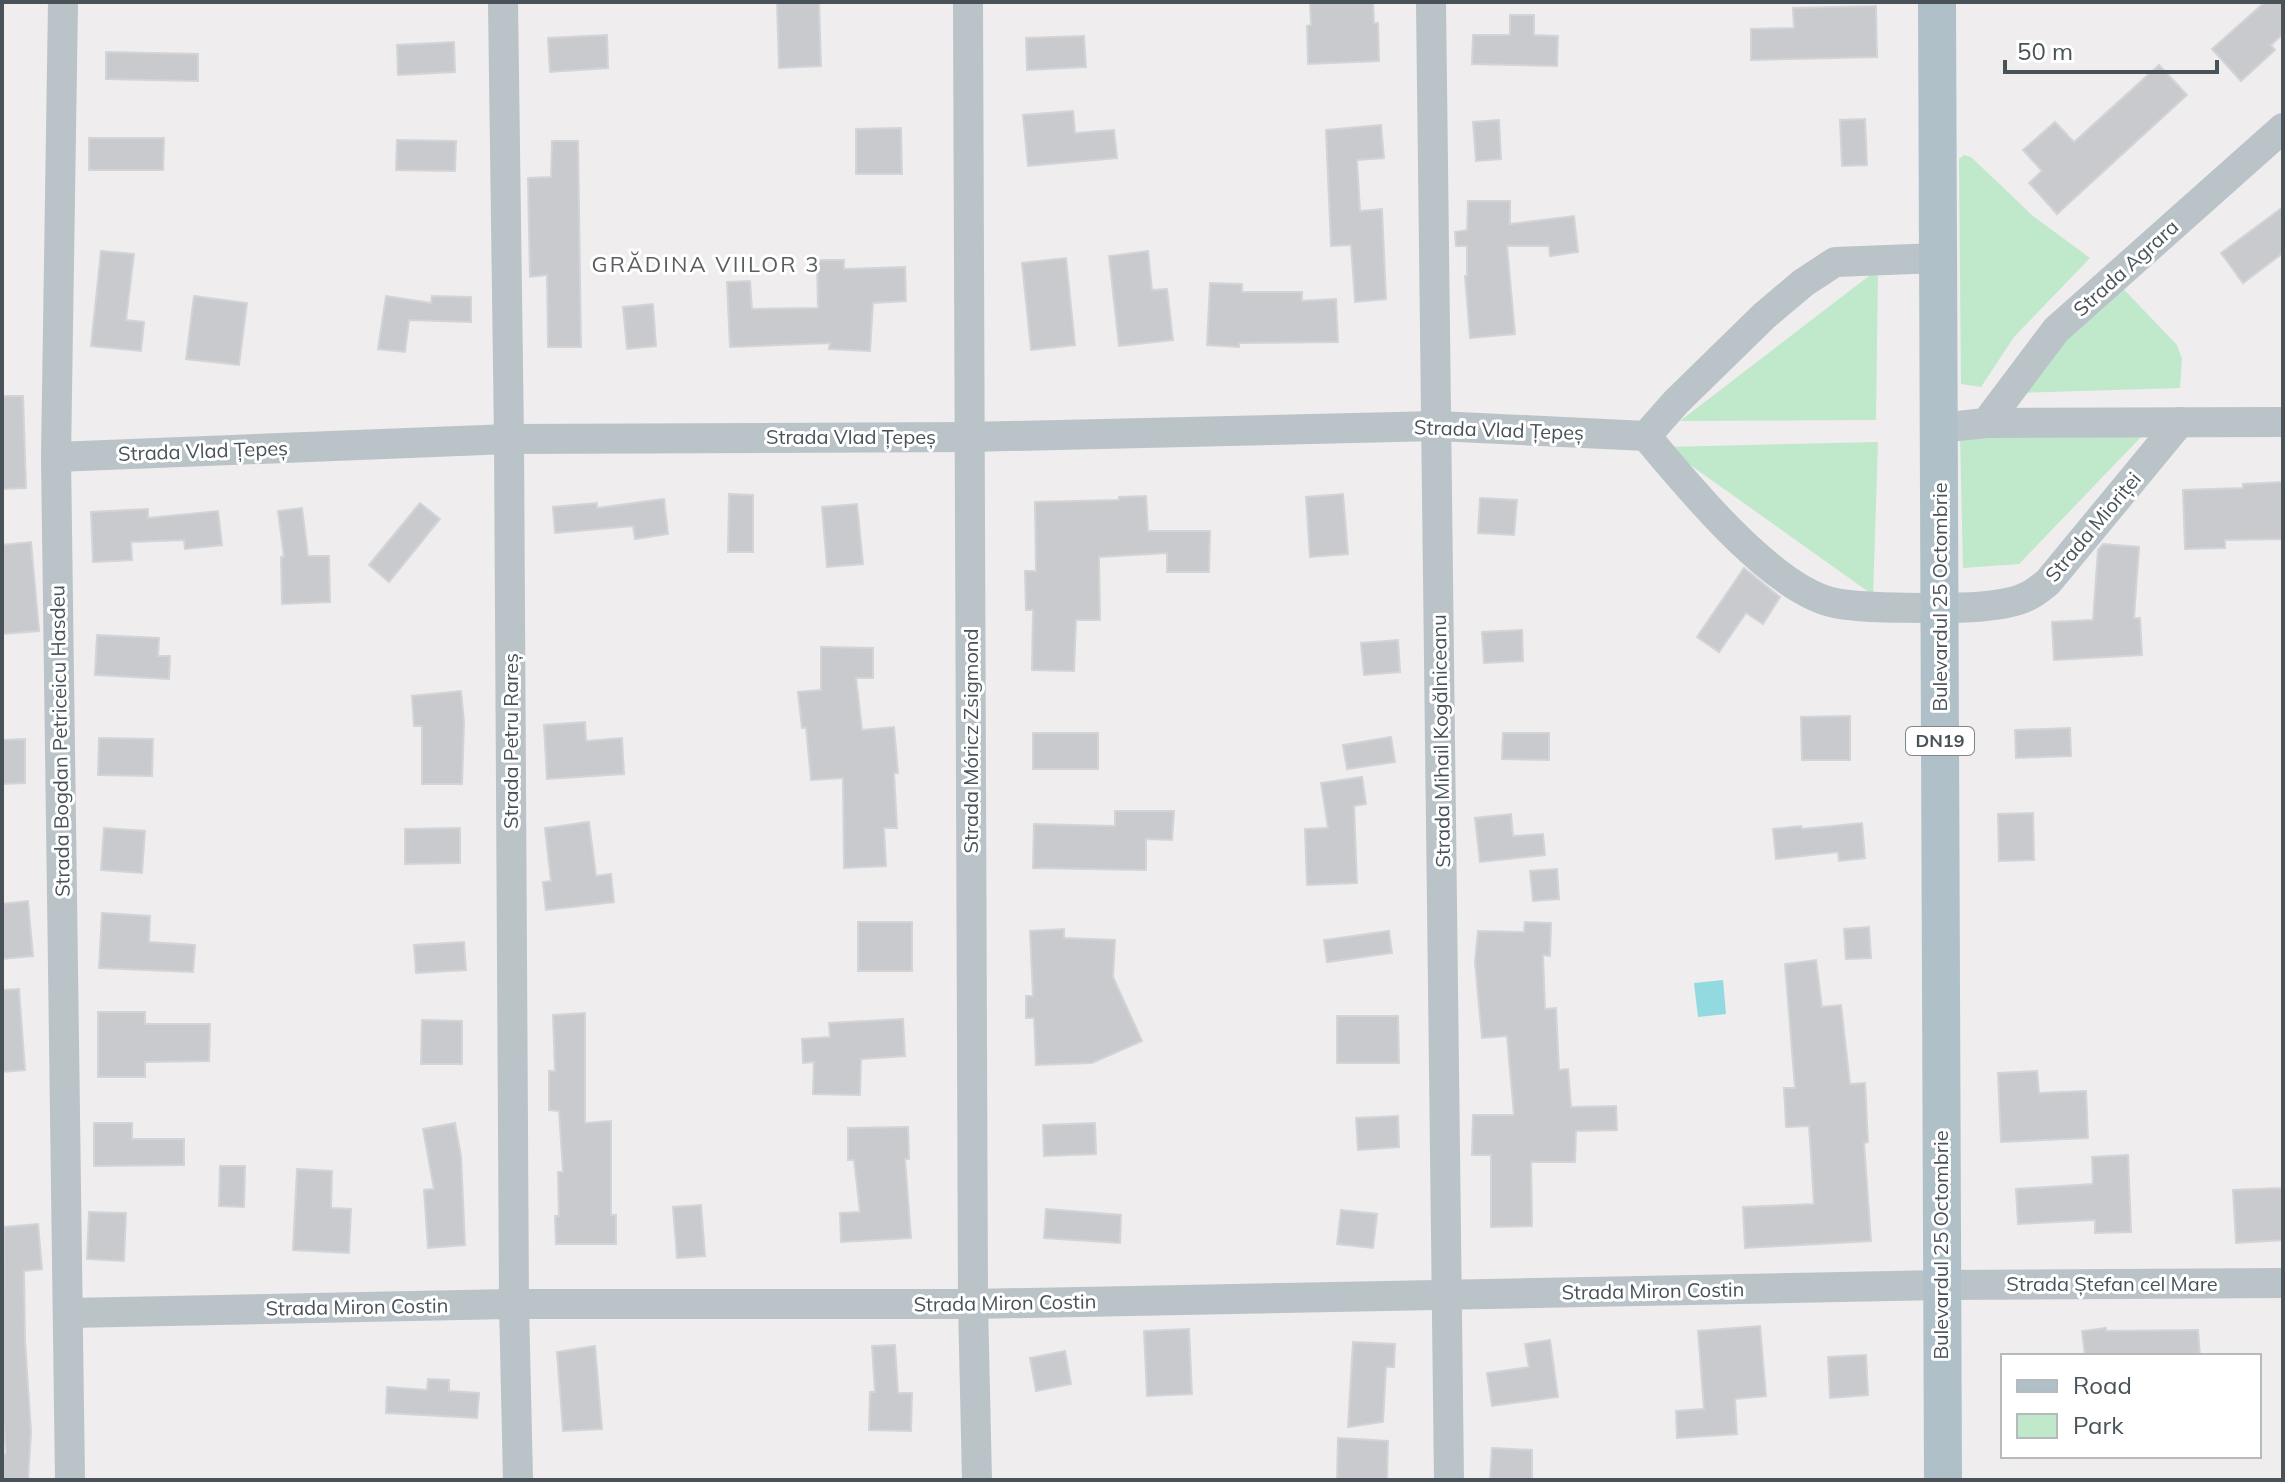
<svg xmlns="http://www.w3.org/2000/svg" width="2285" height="1482" viewBox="0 0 2285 1482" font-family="Mulish,sans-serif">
<rect width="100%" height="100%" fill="#efedee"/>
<g fill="#c0e8cb">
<polygon points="1964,155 1971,157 2033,216 2090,258 2014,337 1981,387 1961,384 1959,159"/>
<polygon points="1878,269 1876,420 1680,421"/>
<polygon points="2113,278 2177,345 2182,359 2180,388 2019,393"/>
<polygon points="1960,434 2141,437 2019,564 1963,568"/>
<polygon points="1878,442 1873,595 1665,447"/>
</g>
<polygon fill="#93dae0" points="1723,980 1726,1014 1698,1017 1694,983"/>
<g fill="#c8cace" stroke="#d2d4d8" stroke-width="2">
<polygon points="777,2 819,2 821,66 779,68"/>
<polygon points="1310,2 1373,2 1374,23 1378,23 1379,61 1308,64 1307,26 1311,25"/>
<polygon points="2265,2 2283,2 2283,34 2271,45 2275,50 2241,81 2212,49"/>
<polygon points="1876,6 1877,57 1751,60 1751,29 1794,28 1793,8"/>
<polygon points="1510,15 1534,15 1534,35 1558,36 1557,66 1472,64 1473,35 1510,35"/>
<polygon points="607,35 608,68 550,72 548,38"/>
<polygon points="1084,36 1086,67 1027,70 1026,38"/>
<polygon points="454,42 455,72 398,75 397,45"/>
<polygon points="106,52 198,54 198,81 106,79"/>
<polygon points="2159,65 2187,95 2057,214 2029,183 2042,171 2023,150 2055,122 2074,142"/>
<polygon points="1073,111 1075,133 1114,130 1117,158 1028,166 1023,115"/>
<polygon points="1865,119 1867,165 1842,166 1840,120"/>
<polygon points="1499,120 1501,159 1476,161 1473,122"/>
<polygon points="1381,125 1384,158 1357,160 1360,211 1382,209 1386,299 1355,302 1351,245 1331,246 1326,130"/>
<polygon points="901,128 902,174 856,174 856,129"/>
<polygon points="89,138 164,138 163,170 89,170"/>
<polygon points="397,140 456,141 455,171 396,170"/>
<polygon points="552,141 578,141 581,347 548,347 547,275 530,277 528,178 551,177"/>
<polygon points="1468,201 1510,201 1510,224 1574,216 1578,252 1550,256 1549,246 1507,246 1515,334 1470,338 1465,276 1467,276 1467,246 1456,246 1455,232 1467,230"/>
<polygon points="2283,207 2283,253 2243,283 2221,253"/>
<polygon points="101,251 134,254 126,320 144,322 141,351 91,346"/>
<polygon points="1148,251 1152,290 1167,289 1173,340 1119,346 1109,256"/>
<polygon points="1066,258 1075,345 1031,350 1022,263"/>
<polygon points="817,260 844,260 844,269 905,267 906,301 873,303 870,351 829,349 830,343 730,347 727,282 750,281 752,309 818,308"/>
<polygon points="1210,283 1242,284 1242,292 1302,292 1302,301 1336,299 1338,342 1239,343 1239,347 1207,345"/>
<polygon points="194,296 247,303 239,365 186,359"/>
<polygon points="386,296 431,303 432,296 471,297 471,322 409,320 405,352 378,349"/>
<polygon points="653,304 656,346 627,349 623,307"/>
<polygon points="2,396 23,396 26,488 2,489"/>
<polygon points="2283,482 2283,539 2225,540 2225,548 2185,549 2183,490 2243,488 2243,484"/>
<polygon points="729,494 753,495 753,552 728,552"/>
<polygon points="1343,494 1348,554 1310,557 1306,497"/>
<polygon points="1146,496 1148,531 1210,531 1209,572 1167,572 1167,553 1099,557 1100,620 1076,620 1074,671 1032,670 1033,610 1026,610 1025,571 1036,571 1035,502 1119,500 1119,497"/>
<polygon points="1480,498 1517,500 1514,535 1478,533"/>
<polygon points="664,499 668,534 635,539 633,526 555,533 553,507 597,503 597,508"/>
<polygon points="420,503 440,519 389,582 369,565"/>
<polygon points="857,504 863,564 827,567 822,507"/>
<polygon points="302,508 308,556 329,556 330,602 282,604 281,557 284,557 278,511"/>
<polygon points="148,509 148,518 218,511 222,545 185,549 184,540 131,542 132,560 93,562 91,512"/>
<polygon points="31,542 39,631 2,634 2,545"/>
<polygon points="2103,544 2139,547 2134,618 2140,618 2142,655 2054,660 2052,622 2093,620 2098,550"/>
<polygon points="1744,568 1780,597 1763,624 1746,613 1719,652 1697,637"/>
<polygon points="1522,630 1523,661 1484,663 1482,632"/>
<polygon points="97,635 159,638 158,656 170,656 169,679 95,675"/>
<polygon points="1398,640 1400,672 1364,675 1361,643"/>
<polygon points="821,647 873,648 873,678 856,678 862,730 894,727 898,773 894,773 897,828 884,828 886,866 844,868 843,778 811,780 806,727 802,728 798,692 821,690"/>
<polygon points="461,691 464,722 462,784 422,784 422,726 414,726 412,696"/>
<polygon points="1850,716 1850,760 1802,760 1801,717"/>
<polygon points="585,722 586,741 622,738 624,774 547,779 544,725"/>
<polygon points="2070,728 2071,756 2016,758 2015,730"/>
<rect x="1033" y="733" width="65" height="36"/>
<polygon points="1503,733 1549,733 1549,760 1502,759"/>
<polygon points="1391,737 1395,762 1347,769 1343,745"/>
<polygon points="99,738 153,739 152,776 98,775"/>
<polygon points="25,739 25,783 2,784 2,740"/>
<polygon points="1362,777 1366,804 1354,806 1357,883 1307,885 1305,829 1328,828 1321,783"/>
<polygon points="1115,811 1174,811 1172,840 1146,839 1146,870 1033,868 1034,824 1115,826"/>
<polygon points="2033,813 2034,860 1999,861 1998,814"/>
<polygon points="1511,814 1513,836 1543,834 1545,855 1480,862 1475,818"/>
<polygon points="589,822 596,876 611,874 614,902 546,910 543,882 551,881 545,828"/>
<polygon points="1862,823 1865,858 1839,861 1838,852 1776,859 1773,829 1801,826 1802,829"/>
<polygon points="104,828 145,831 142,873 101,870"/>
<polygon points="460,828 460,863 405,864 405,829"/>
<polygon points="1557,869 1559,899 1533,901 1530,871"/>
<polygon points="28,901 33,956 2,959 2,904"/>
<polygon points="102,913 150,916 149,942 195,945 193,972 99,968"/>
<rect x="858" y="922" width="54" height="49"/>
<polygon points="1525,922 1551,923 1550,956 1543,955 1545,1009 1556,1008 1559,1070 1568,1069 1571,1107 1616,1106 1617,1130 1576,1131 1575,1162 1531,1162 1532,1226 1491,1227 1491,1155 1472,1155 1473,1115 1514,1115 1507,1036 1482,1038 1475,962 1478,931 1524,932"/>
<polygon points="1869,927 1871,958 1846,959 1844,929"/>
<polygon points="1064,929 1064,938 1115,940 1113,977 1142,1041 1092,1063 1036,1065 1034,1018 1026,1018 1026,996 1033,996 1030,931"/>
<polygon points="1389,931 1392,953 1327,962 1324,940"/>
<polygon points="464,942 466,970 416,973 414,945"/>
<polygon points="1816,960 1822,1007 1841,1005 1850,1084 1865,1083 1868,1142 1864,1143 1871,1241 1745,1248 1743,1207 1814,1204 1809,1126 1786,1127 1784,1088 1795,1088 1785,964"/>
<polygon points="19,989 25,1070 2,1072 2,990"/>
<polygon points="98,1012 145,1012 145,1024 210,1024 209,1061 145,1062 145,1077 98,1077"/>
<polygon points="585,1013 585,1123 611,1121 611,1215 616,1215 616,1244 556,1244 555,1216 559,1216 558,1172 563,1172 559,1111 549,1110 549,1071 555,1071 553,1015"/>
<polygon points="1337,1016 1398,1016 1399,1063 1337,1063"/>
<polygon points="903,1019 905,1056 861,1059 860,1095 813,1094 814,1062 803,1063 802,1039 830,1037 829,1023"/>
<polygon points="422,1020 462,1021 462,1064 421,1064"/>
<polygon points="2037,1071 2039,1093 2086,1091 2088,1138 2001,1142 1998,1073"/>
<polygon points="1398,1116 1399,1147 1358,1150 1356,1118"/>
<polygon points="94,1123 132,1123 132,1139 184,1139 184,1165 94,1166"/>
<polygon points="455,1123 461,1156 465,1245 428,1248 424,1190 434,1189 423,1129"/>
<polygon points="1095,1123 1096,1154 1044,1156 1043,1125"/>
<polygon points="908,1127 909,1159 905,1159 911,1238 841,1242 840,1213 860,1212 854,1160 848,1160 848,1128"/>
<polygon points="2128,1155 2131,1232 2095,1233 2095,1220 2018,1224 2016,1189 2093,1184 2092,1157"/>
<polygon points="220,1166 245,1166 244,1207 219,1206"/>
<polygon points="297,1169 332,1171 331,1208 351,1209 349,1253 293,1250"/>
<polygon points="2283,1188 2283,1240 2236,1243 2233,1190"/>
<polygon points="701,1205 705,1256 677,1258 673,1207"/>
<polygon points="1046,1209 1121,1215 1120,1243 1044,1238"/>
<polygon points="1341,1210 1377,1214 1373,1248 1337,1244"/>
<polygon points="89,1212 126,1213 124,1261 87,1259"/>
<polygon points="38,1224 42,1269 24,1271 25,1341 31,1432 28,1480 2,1480 2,1454 6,1454 2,1406 4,1227"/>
<polygon points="1760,1326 1766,1396 1735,1399 1737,1434 1677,1438 1676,1411 1704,1409 1698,1331"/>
<polygon points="2106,1328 2106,1331 2198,1330 2200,1356 2085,1356 2082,1331"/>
<polygon points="1189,1329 1192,1394 1147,1396 1144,1331"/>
<polygon points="1550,1340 1558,1397 1492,1406 1487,1373 1529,1367 1525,1344"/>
<polygon points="1353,1342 1395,1344 1394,1367 1386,1367 1383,1422 1348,1427"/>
<polygon points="895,1345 898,1393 912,1393 911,1431 869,1430 870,1392 875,1392 872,1346"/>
<polygon points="595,1346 602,1429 563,1431 557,1352"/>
<polygon points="1065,1351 1071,1384 1036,1391 1030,1358"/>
<polygon points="1866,1355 1868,1395 1830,1398 1828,1357"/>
<polygon points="428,1379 449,1380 449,1391 479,1393 477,1418 386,1413 387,1387 427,1390"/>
<polygon points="1338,1438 1388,1441 1387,1480 1337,1480"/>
<polygon points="1492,1448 1532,1450 1532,1480 1490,1480"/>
</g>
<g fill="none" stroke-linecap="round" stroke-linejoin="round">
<g stroke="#bac3c8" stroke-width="30">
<polyline points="63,2 56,457 70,1480"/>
<polyline points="503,2 509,439 514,1304 518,1480"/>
<polyline points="968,2 973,1304 977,1480"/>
<polyline points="1431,2 1449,1480"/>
<polyline points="1986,423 2056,330 2283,128"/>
<polyline points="1939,428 1986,423 2283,422"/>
<path d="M1646,436C1687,485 1772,590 1835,603C1866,609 1901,607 1932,608C1958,608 2006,608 2028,596C2035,593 2042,587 2048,582L2180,422"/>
<polyline points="1646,436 1676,402 1764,316 1803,283 1835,262 1939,258"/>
<polyline points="56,457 509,439 969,437 1438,426 1646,436"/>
<polyline points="69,1313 514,1304 973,1304 1941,1285 2283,1283"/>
</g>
<polyline stroke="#b0c0c9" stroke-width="38" points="1937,2 1943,1480"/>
</g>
<g text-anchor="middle" stroke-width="6" stroke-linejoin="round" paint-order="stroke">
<rect fill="#fff" stroke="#7f868a" stroke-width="2" x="1906" y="727" width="68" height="28" rx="6"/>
<g font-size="18" font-weight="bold" fill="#485258">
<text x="1940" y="747">DN19</text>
</g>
<g font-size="20" fill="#485258" stroke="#fff">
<text transform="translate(2126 268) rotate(-42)" y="7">Strada Agrara</text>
<text transform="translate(1499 430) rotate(2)" y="7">Strada Vlad Țepeș</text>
<text x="851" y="444">Strada Vlad Țepeș</text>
<text transform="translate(203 451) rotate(-2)" y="7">Strada Vlad Țepeș</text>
<text transform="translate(2093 527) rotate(-50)" y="7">Strada Mioriței</text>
<text transform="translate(1940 597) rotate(-90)" y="7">Bulevardul 25 Octombrie</text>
<text transform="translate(60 741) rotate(-91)" y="7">Strada Bogdan Petriceicu Hasdeu</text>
<text transform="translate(511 741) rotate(-90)" y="7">Strada Petru Rareș</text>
<text transform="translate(971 741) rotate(-90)" y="7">Strada Móricz Zsigmond</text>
<text transform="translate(1441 741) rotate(-91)" y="7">Strada Mihail Kogălniceanu</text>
<text transform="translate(1941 1245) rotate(-90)" y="7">Bulevardul 25 Octombrie</text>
<text x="2112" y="1291">Strada Ștefan cel Mare</text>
<text transform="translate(1653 1291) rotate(-1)" y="7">Strada Miron Costin</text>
<text transform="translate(1005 1303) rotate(-1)" y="7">Strada Miron Costin</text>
<text transform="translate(357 1307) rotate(-1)" y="7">Strada Miron Costin</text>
</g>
<g font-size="22" letter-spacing="2" fill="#5b5e61" stroke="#fff">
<text x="706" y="272">GRĂDINA VIILOR 3</text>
</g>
</g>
<rect width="2285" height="1482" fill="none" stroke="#485258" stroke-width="8"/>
<rect x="2001" y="1354" width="260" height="104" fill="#ffffff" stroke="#b6babc" stroke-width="2"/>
<rect x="2017" y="1380" width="40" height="12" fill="#b0c0c9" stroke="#b6babc" stroke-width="2"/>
<text x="2073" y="1394" font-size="24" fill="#485258">Road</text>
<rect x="2017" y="1414" width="40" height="24" fill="#c0e8cb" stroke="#b6babc" stroke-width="2"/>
<text x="2073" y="1434" font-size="24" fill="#485258">Park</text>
<path d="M2005 60v12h212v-12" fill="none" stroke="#485258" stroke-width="4"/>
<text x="2017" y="60" font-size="24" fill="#485258" stroke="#ffffff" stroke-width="6" paint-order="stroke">50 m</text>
</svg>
